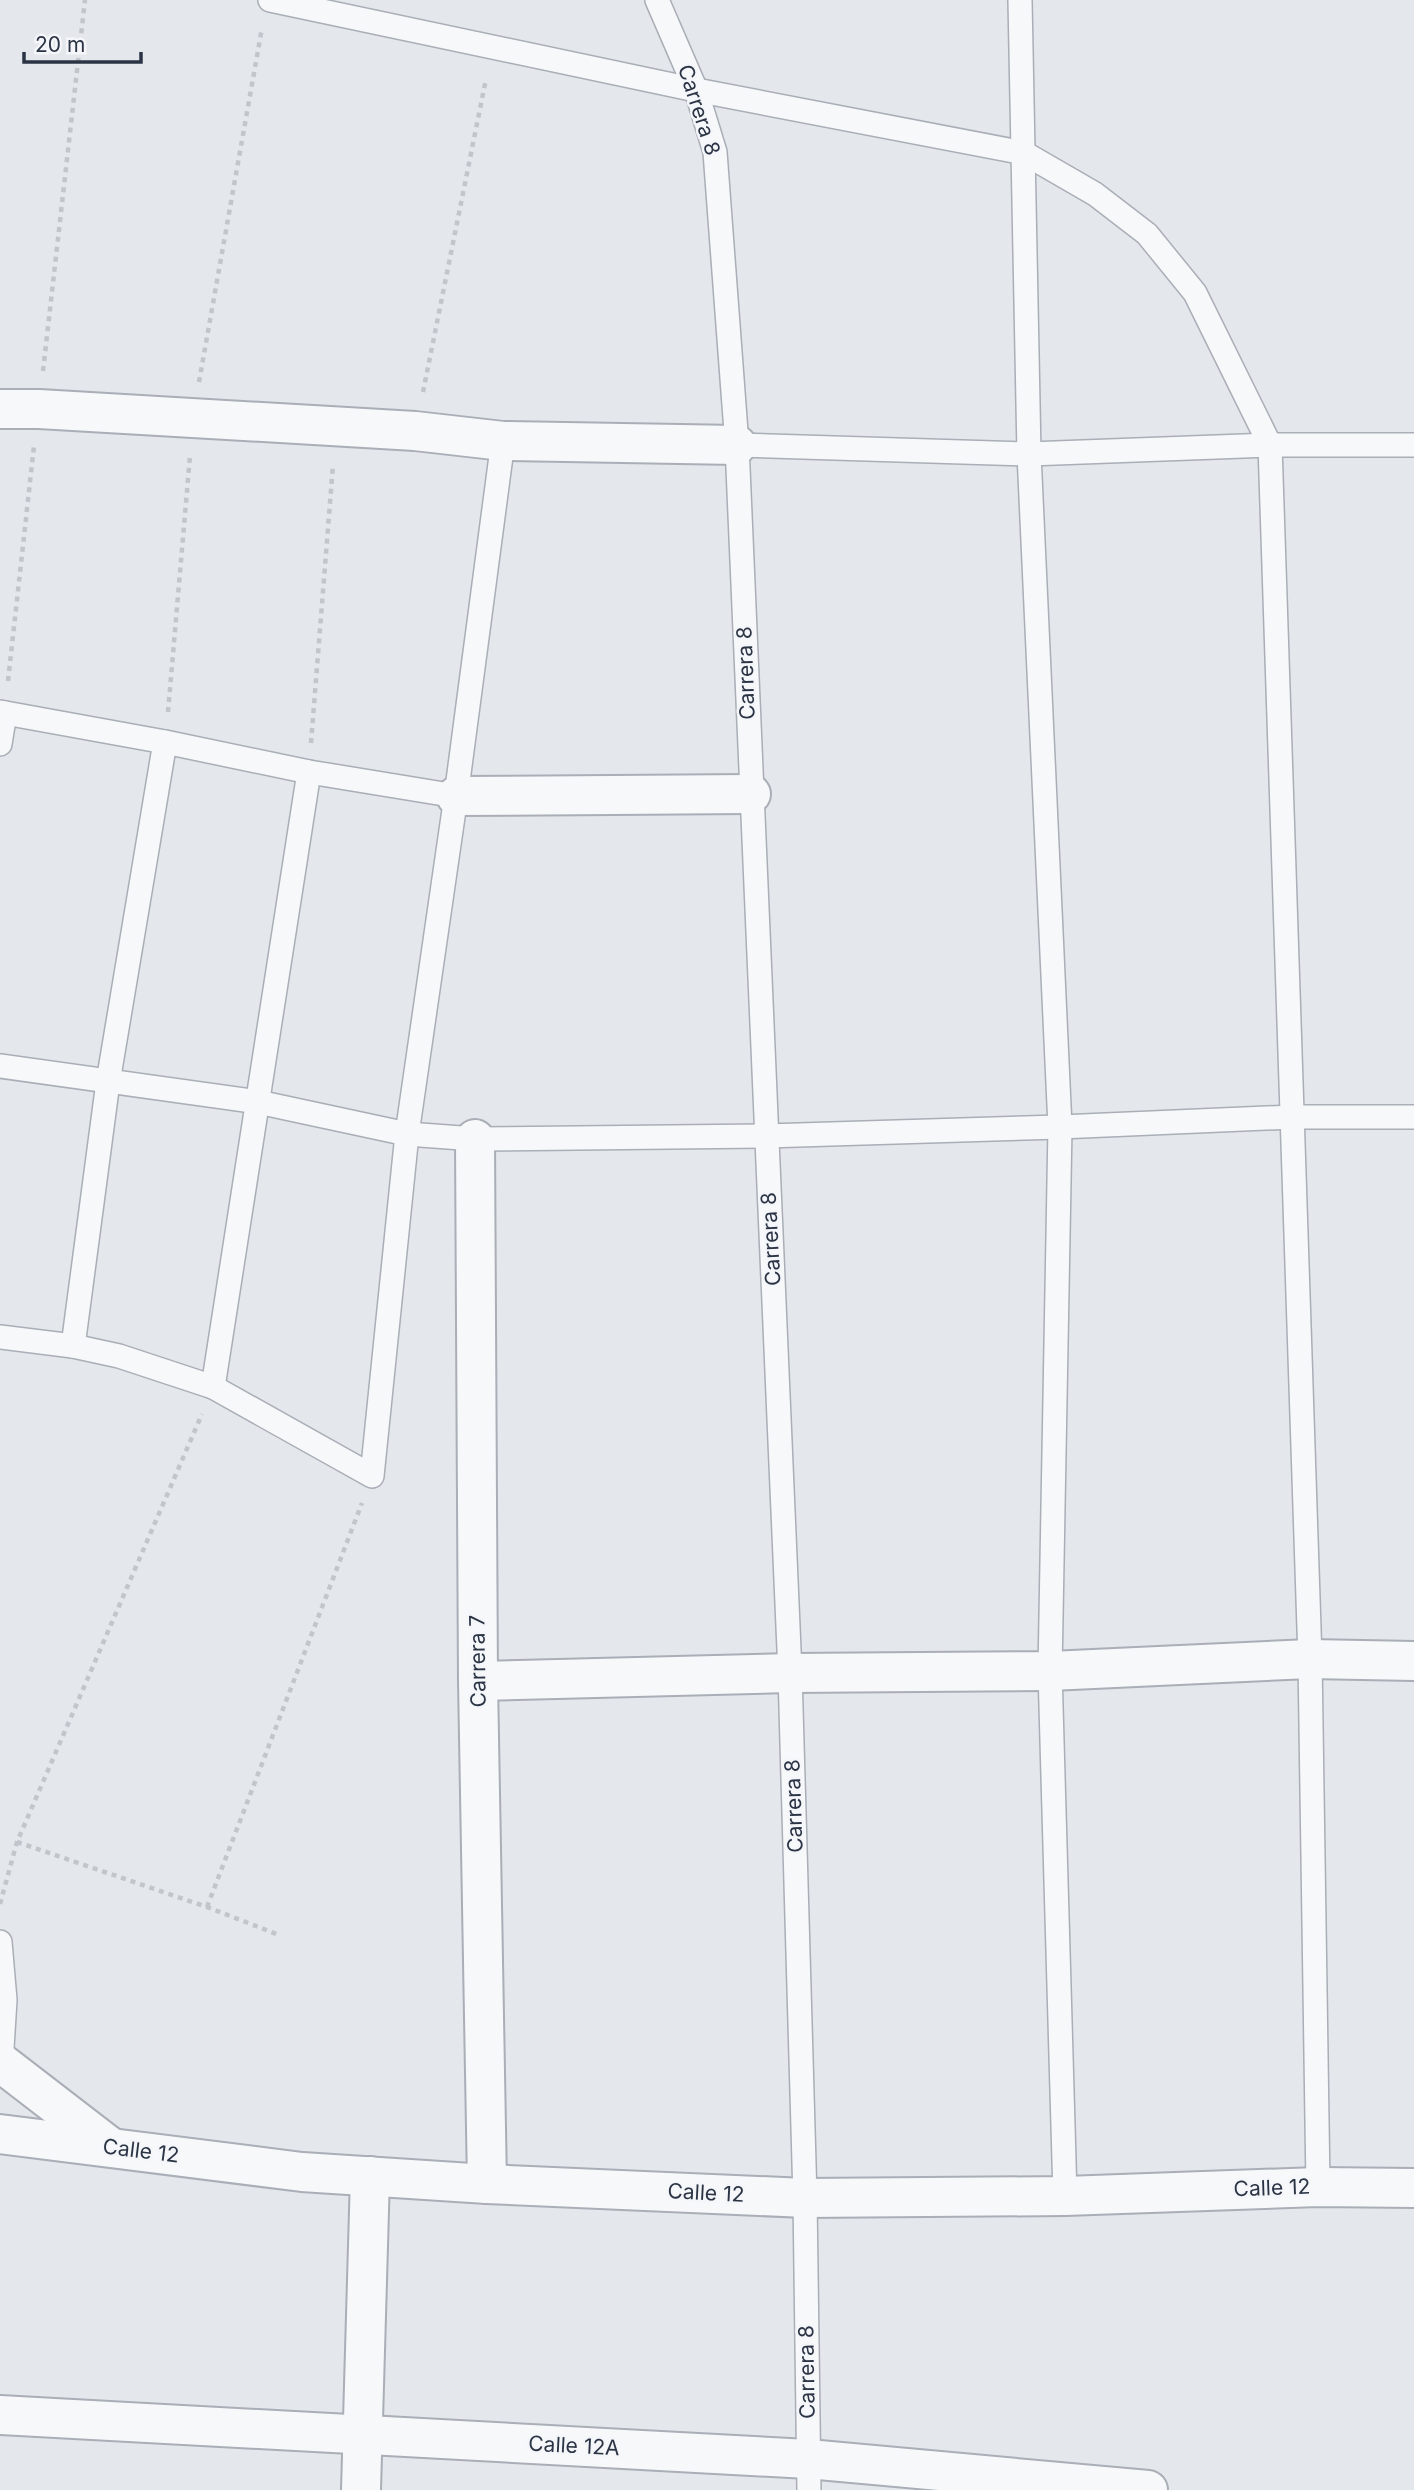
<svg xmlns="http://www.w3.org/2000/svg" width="1414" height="2490" viewBox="0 0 1414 2490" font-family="Inter,sans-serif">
<rect width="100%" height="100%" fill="#e4e7ec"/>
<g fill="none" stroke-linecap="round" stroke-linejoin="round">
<g stroke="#a9aeb7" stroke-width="26">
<g id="lane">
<polyline points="270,0 696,90 1024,153 1095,194 1147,234 1195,293 1270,445 1310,1659 1318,2187"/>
<polyline points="657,0 696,90 715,152 737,445 790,1673 805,2198 809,2490"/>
<polyline points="1020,0 1029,454 1060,1127 1050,1671 1065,2196"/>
<polyline points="737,445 1029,454 1270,445 1414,445"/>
<polyline points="0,712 165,742 309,772 456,796"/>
<polyline points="0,744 5,713"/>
<polyline points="0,1066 258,1102 407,1134 475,1139 766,1136 1060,1127 1292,1117 1414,1117"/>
<polyline points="0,1337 73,1346 119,1356 213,1387 372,1476 407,1134 456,796 503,441"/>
<polyline points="73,1346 108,1082 165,742"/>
<polyline points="213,1387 309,772"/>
<polyline points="0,1942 5,2000 1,2064"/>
</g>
</g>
<g stroke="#a9aeb7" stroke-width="42">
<g id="street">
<polyline points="0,409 39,409 415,431 503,441 737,445"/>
<polyline points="456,796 751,794"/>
<polyline points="475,1139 478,1681 487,2184"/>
<polyline points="478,1681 790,1673 1050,1671 1310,1659 1414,1661"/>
<polyline points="0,2062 109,2146"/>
<polyline points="0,2134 302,2172 487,2184 805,2198 1065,2196 1318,2187 1414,2188"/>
<polyline points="0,2415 808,2459 1148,2490"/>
<polyline points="361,2490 370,2176"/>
</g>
</g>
<g stroke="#c2c5cb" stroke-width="4.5" stroke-dasharray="5 5" stroke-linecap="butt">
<polyline points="43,371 85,0"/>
<polyline points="199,382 262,28"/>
<polyline points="423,392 486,79"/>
<polyline points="8,681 34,446"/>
<polyline points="168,712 190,456"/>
<polyline points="311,743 333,465"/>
<polyline points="17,1842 207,1907 279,1935"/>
<polyline points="0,1904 17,1842 202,1414"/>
<polyline points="207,1907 362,1503"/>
</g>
<use href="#lane" stroke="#f7f8fa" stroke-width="23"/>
<use href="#street" stroke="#f7f8fa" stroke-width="38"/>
</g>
<g text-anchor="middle" stroke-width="5" stroke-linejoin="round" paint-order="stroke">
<g font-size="21" fill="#2b3445" stroke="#f4f6f9">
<text transform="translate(699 110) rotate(72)" y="7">Carrera 8</text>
<text transform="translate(746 673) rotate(-92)" y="7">Carrera 8</text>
<text transform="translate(771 1239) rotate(-93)" y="7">Carrera 8</text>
<text transform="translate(478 1661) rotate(-91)" y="7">Carrera 7</text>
<text transform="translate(794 1806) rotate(-92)" y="7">Carrera 8</text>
<text transform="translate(141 2151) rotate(7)" y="7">Calle 12</text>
<text transform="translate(1272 2188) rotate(-2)" y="7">Calle 12</text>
<text transform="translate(706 2193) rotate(3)" y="7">Calle 12</text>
<text transform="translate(807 2372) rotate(-91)" y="7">Carrera 8</text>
<text transform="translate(574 2446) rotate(3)" y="7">Calle 12A</text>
</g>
</g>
<path d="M24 52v10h117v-10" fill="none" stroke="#2b3445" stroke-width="3.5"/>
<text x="35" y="52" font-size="21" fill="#2b3445" stroke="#f4f6f9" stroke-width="5" paint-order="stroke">20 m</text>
</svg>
